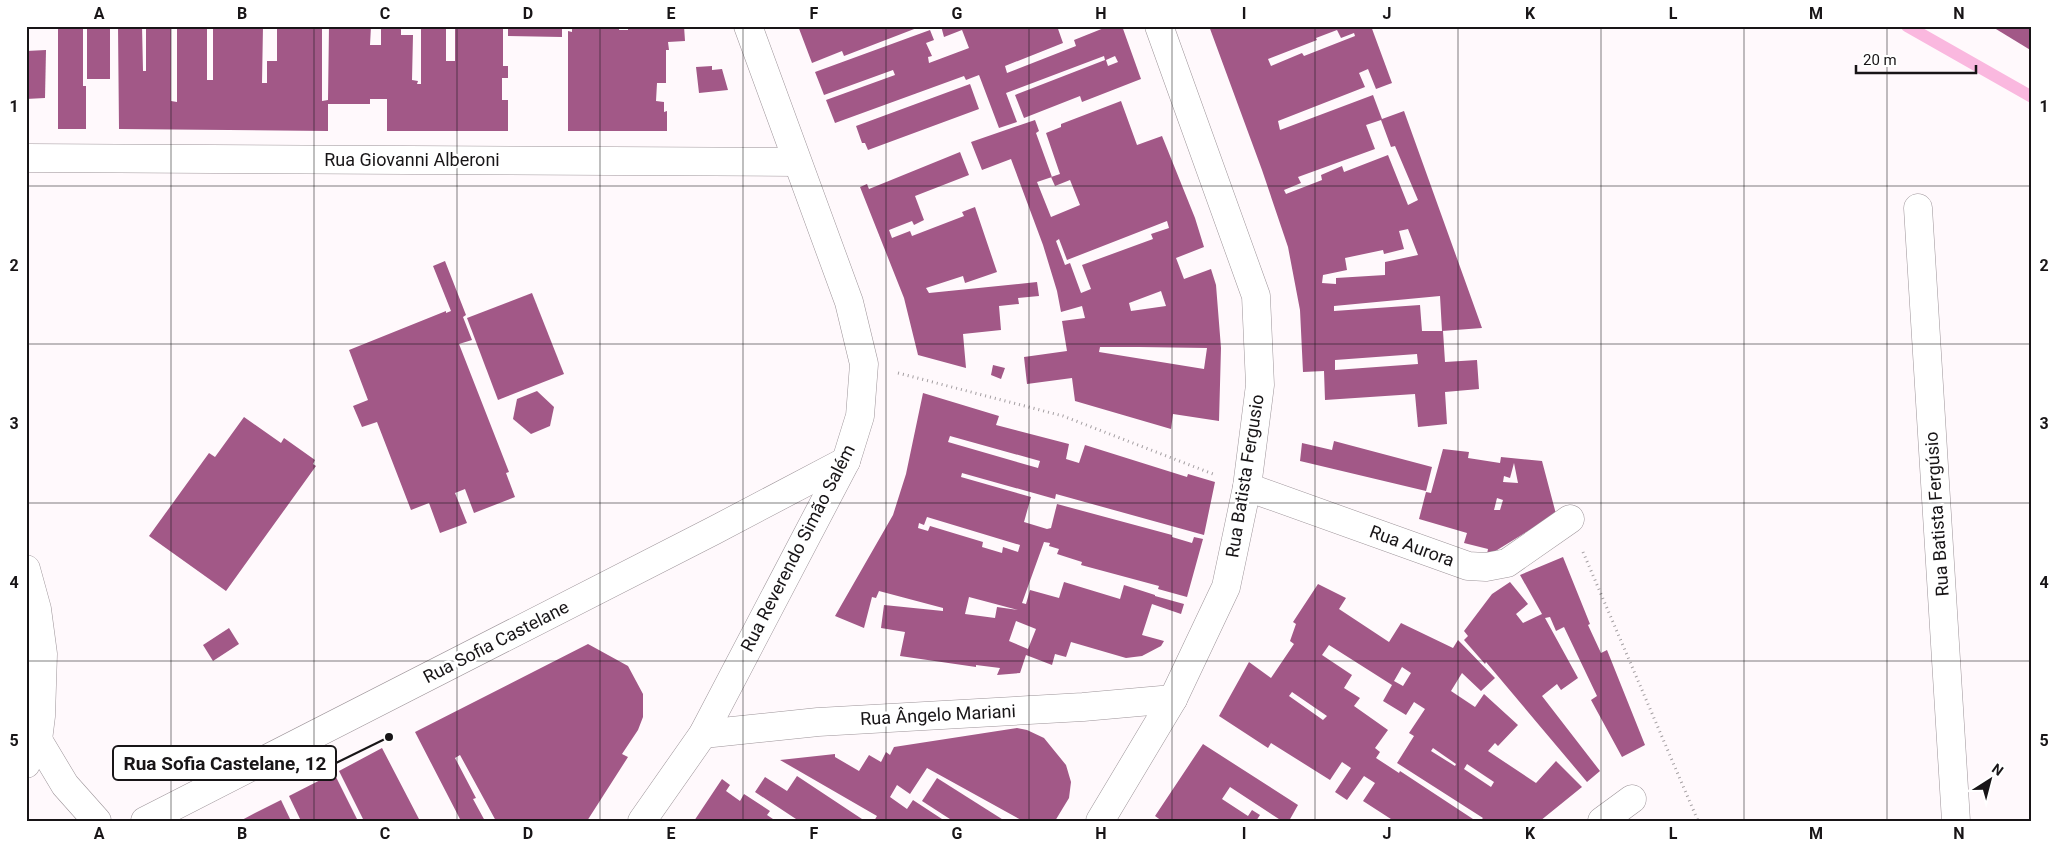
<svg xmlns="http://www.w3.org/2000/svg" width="2058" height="847" viewBox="0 0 2058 847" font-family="Roboto,sans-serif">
<rect width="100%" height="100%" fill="#fff9fc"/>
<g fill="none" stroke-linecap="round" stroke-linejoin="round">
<polyline stroke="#fab8df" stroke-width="12" points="1907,26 2032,97"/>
</g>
<g fill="#a25887" fill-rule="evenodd">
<polygon points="58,26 83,26 83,86 86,86 86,129 58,129"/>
<rect x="87" y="26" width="23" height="53"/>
<polygon points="118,26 142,26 143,71 146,71 146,26 171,26 171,101 177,102 177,26 207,26 207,80 213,80 213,26 263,26 262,83 267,83 267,61 277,61 277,26 322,26 322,101 328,100 329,26 371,26 370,45 381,45 381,26 401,26 401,35 413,35 412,80 418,81 417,84 421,84 421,26 446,26 446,61 455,61 455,26 503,26 503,66 508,66 508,78 502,78 502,100 508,100 508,131 387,131 387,99 370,99 370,104 328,104 328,131 119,129"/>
<polygon points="508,26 562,26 562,37 508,36"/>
<polygon points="572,26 619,26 619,30 628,30 628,26 684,26 685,41 668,42 669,50 666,50 666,83 657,83 656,101 664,102 664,112 667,111 667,131 568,131 568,31 572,32"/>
<polygon points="798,26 922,26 844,56 842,51 812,63"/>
<path d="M941,26H1057L1063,43L1005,66L1007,73L1076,46L1074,40L1109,26H1122L1141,79L1082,102L1080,96L1024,118L1015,95L1105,60L1104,56L1006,93L1017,122L999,128L979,75L966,80L964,76L835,123L826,100L895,75L893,70L824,95L815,72L930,30L934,40L926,43L932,56L928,57L929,63L969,48L962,30L944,37ZM1115,56L1118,62L1108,66L1106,60Z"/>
<path d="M1209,26H1371L1392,83L1376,89L1368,69L1359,73L1365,87L1278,121L1280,130L1373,95L1382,119L1404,111L1482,328L1442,331L1440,296L1334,306V311L1420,305L1422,331H1443L1445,362L1477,360L1479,389L1445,392L1447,424L1418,427L1415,394L1325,400L1324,371L1303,372L1300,310L1288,247L1262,170ZM1337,30L1341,38L1354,33L1355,36L1304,56L1302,53L1271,66L1268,59L1317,40L1316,38ZM1381,120L1391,147L1395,146L1418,200L1408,205L1388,155L1344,172L1342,166L1321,175L1322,180L1286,194L1284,190L1301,183L1298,177L1375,149L1366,125ZM1408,229L1418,255L1385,262V275L1336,278V284L1322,283L1323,275L1347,270L1345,258L1383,250L1384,254L1404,249L1399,231ZM1417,354L1418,364L1335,370V360Z"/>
<polygon points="1991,26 2032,26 2032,51"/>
<polygon points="46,50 45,98 26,99 26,51"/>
<polygon points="712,66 712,70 722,69 728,90 699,93 696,67"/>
<polygon points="970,84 979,109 868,150 865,143 862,143 856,126"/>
<path d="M1121,101L1137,145L1162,136L1195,218L1204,247L1176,258L1184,279L1211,269L1216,285L1221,348L1219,421L1173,414L1171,429L1075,401L1072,378L1027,384L1024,357L1067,351L1062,321L1085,318L1082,306L1061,312L1057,291L1043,245L1011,159L982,170L971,142L1035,120L1039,131L1036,133L1052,177L1037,182L1051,217L1080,205L1070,180L1055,186L1051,177L1060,174L1046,133L1061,127V124ZM1167,221L1169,228L1151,234L1153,239L1082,265L1091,289L1081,293L1070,263L1065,265L1056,241L1059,239L1067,260ZM1161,291L1166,306L1131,311L1129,303ZM1100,347H1139L1207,348L1204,369L1099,352Z"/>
<polygon points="960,152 969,175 915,196 924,220 914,225 912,221 889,230 892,238 910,231 912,236 964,216 962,212 975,207 997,272 965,283 963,276 926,288 929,293 1037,282 1039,296 1018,298 1019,304 999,306 1001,330 963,334 966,368 918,355 904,298 860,187 867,184 869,189"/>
<polygon points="445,261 466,315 463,317 472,340 459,344 509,472 506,473 515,497 474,513 465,489 455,493 467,523 440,533 429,503 411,510 377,422 362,427 353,406 368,400 349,350 446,311 446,313 451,311 433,266"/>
<polygon points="532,293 564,374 498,400 467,318"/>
<polygon points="993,365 1005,368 1001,379 991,375"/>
<polygon points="537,391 554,407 550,426 531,434 513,419 517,399"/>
<path d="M923,393L999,416L996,425L1069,444L1066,459L1079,463L1085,445L1187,477L1188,474L1215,482L1204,535L1056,494L1055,499L962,473L961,477L1031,497L1024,522L1047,529L1051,528L1057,504L1172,535V537L1192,543L1194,537L1203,539L1187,597L1158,589L1159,586L1081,565L1082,562L1057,554L1059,549L1049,546L1050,543L1044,542L1022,603L1026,604L1030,590L1059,598L1064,582L1120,599L1124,585L1155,595V596L1184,604L1181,614L1152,604L1142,635L1164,641L1161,646L1142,656L1126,658L1071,642L1066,657L1055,654L1052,665L1026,655L1020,673L997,675L1000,668L976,665V667L900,656L905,632L881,628L884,605L943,611V608L879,591L876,598L872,597L864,628L835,616L893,515L906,474ZM950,436L1040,461L1038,468L948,442ZM927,517L1020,545L1018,552L1003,547L1002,553L982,547L983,542L930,526L928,531L918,528L919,523L924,525ZM969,597L1018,610L997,607L995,618L965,614ZM1016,621L1036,629L1028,649L1009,641Z"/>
<polygon points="244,417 281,443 284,438 315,460 313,464 316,466 226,591 149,536 209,453 215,457"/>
<polygon points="1334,441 1432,467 1426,491 1300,461 1302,443 1332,450"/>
<path d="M1443,449L1469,452L1468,458L1500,463L1501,457L1542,461L1556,514L1489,555L1487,554L1488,549L1464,543L1467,533L1419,519L1426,492L1431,493ZM1514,463L1518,483L1503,482L1504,476L1510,478ZM1497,498L1503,500L1500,510H1494Z"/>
<polygon points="1563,557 1590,624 1588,625 1601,653 1607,650 1645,745 1622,757 1591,700 1597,696 1564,627 1556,631 1550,617 1545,618 1578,678 1561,690 1557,684 1542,696 1600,771 1587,782 1486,662 1485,664 1464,640 1468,636 1464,631 1492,594 1510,582 1528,604 1516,614 1523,623 1542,614 1520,575"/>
<path d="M1318,584L1346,598L1339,609L1389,642L1401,623L1453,648L1458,640L1495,678L1481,691L1462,673L1451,691L1475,707L1484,694L1518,725L1498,746L1495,743L1488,751L1536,783L1556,761L1582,787L1540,821H1480L1483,818L1397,763L1414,736L1409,733L1425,709L1414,702L1406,715L1383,701L1392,685L1329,645L1322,655L1352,675L1344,688L1360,698L1354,706L1388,730L1375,748L1380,752L1376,758L1399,773L1400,771L1476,821H1394L1363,801L1375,783L1364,776L1347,800L1335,792L1351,768L1342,762L1330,780L1271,743L1268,748L1219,716L1249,662L1271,678L1294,644L1290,641L1296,624L1293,622ZM1402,667L1411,673L1403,686L1394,681ZM1292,692L1327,716L1323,720L1289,696ZM1433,748L1456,764L1455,766L1431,751ZM1467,764L1494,782L1491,787L1464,769Z"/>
<polygon points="229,628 239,644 213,661 203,645"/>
<polygon points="588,644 628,666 643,694 643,717 638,730 622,754 628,757 587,821 496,821 460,755 455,758 476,798 473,799 485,821 461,821 415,732"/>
<polygon points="1017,728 1027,730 1044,738 1066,765 1071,782 1069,798 1055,821 1023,821 927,768 910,794 897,785 890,797 907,809 913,800 945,821 874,821 877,816 780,760 835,754 835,757 859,771 869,755 881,762 886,752 890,755 894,747"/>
<polygon points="1203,744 1298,805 1289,821 1282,821 1230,787 1222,799 1248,816 1252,810 1260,815 1256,821 1162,821 1155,816"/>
<polygon points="382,748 395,773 420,821 364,821 339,771"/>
<polygon points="334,773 358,821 301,821 289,796"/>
<polygon points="797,776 865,821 807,821 805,819 799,821 755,792 765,777 787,791"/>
<polygon points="937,778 1005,821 953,821 922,801"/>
<polygon points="722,779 730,785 726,791 740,801 744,794 770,811 767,815 776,821 694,821"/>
<polygon points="281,800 291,821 240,821 255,813"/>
</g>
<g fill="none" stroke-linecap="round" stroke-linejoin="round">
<g stroke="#9d9499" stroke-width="29">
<g id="minor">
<polyline points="26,158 797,162"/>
<polyline points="1918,208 1956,821"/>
<polyline points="1247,487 1468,566 1486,567 1507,563 1570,519"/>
<polyline points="26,569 37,609 43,654 41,716 38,740 26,764"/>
<polyline points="703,734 818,722 1083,707 1173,699"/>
<polyline points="38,740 65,785 97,821"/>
<polyline points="145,821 713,531 846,461"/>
<polyline points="642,821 703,734 846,461 860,416 864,364 849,302 748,26"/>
<polyline points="1100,821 1173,699 1226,587 1247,487 1260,385 1256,296 1159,26"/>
<polyline points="1602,821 1632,799"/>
</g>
</g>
<g stroke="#a49fa2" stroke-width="3" stroke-dasharray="1 4" stroke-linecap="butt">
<polyline points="898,373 1063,416 1213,474"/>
<polyline points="1583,552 1698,821"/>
</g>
<use href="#minor" stroke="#fff" stroke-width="28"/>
</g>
<path fill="none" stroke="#181517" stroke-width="1" stroke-opacity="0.55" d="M171,26V821M314,26V821M457,26V821M600,26V821M743,26V821M886,26V821M1029,26V821M1172,26V821M1315,26V821M1458,26V821M1601,26V821M1744,26V821M1887,26V821M26,186H2032M26,344H2032M26,503H2032M26,661H2032"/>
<g text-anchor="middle" stroke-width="5" stroke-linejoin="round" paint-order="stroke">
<g font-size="18" fill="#181517" stroke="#fff">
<text x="412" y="166">Rua Giovanni Alberoni</text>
<text transform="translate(1245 476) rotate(-81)" y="6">Rua Batista Fergusio</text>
<text transform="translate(1937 514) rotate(-94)" y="6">Rua Batista Fergúsio</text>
<text transform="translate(1412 546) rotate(20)" y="6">Rua Aurora</text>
<text transform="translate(798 548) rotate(-63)" y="6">Rua Reverendo Simão Salém</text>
<text transform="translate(496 642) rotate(-27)" y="6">Rua Sofia Castelane</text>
<text transform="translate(938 715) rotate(-3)" y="6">Rua Ângelo Mariani</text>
</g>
</g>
<path fill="none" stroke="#181517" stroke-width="2" d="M389 737L336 763"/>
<circle fill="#181517" stroke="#fff" stroke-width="2" cx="389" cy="737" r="5"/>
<rect fill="#fff" stroke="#181517" stroke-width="2" x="113" y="746" width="223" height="34" rx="5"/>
<g font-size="19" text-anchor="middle" font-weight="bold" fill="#181517">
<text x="225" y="770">Rua Sofia Castelane, 12</text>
</g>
<rect width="2058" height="847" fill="none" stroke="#ffffff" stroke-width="55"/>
<g transform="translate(1990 780) rotate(36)" stroke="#ffffff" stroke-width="4" paint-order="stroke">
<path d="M0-4L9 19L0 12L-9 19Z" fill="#181517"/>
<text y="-8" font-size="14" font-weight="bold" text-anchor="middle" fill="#181517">N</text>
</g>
<path d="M1856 65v8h120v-8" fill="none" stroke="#181517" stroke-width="2.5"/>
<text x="1863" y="65" font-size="15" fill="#181517" stroke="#ffffff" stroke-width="4" paint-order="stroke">20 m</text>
<rect x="28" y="28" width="2002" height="792" fill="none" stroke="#181517" stroke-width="2"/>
<g font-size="16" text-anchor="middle" font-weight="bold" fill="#181517">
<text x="99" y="19">A</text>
<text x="242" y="19">B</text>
<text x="385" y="19">C</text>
<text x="528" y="19">D</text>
<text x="671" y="19">E</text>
<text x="814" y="19">F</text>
<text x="957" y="19">G</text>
<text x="1101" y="19">H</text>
<text x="1244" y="19">I</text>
<text x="1387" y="19">J</text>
<text x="1530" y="19">K</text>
<text x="1673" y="19">L</text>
<text x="1816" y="19">M</text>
<text x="1959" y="19">N</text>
<text x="14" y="112">1</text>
<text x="2044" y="112">1</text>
<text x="14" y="271">2</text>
<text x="2044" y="271">2</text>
<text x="14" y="429">3</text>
<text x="2044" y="429">3</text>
<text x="14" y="588">4</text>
<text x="2044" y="588">4</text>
<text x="14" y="746">5</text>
<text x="2044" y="746">5</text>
<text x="99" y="839">A</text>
<text x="242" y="839">B</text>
<text x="385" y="839">C</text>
<text x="528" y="839">D</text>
<text x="671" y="839">E</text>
<text x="814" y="839">F</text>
<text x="957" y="839">G</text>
<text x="1101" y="839">H</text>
<text x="1244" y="839">I</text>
<text x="1387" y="839">J</text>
<text x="1530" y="839">K</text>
<text x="1673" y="839">L</text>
<text x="1816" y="839">M</text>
<text x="1959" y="839">N</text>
</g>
</svg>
